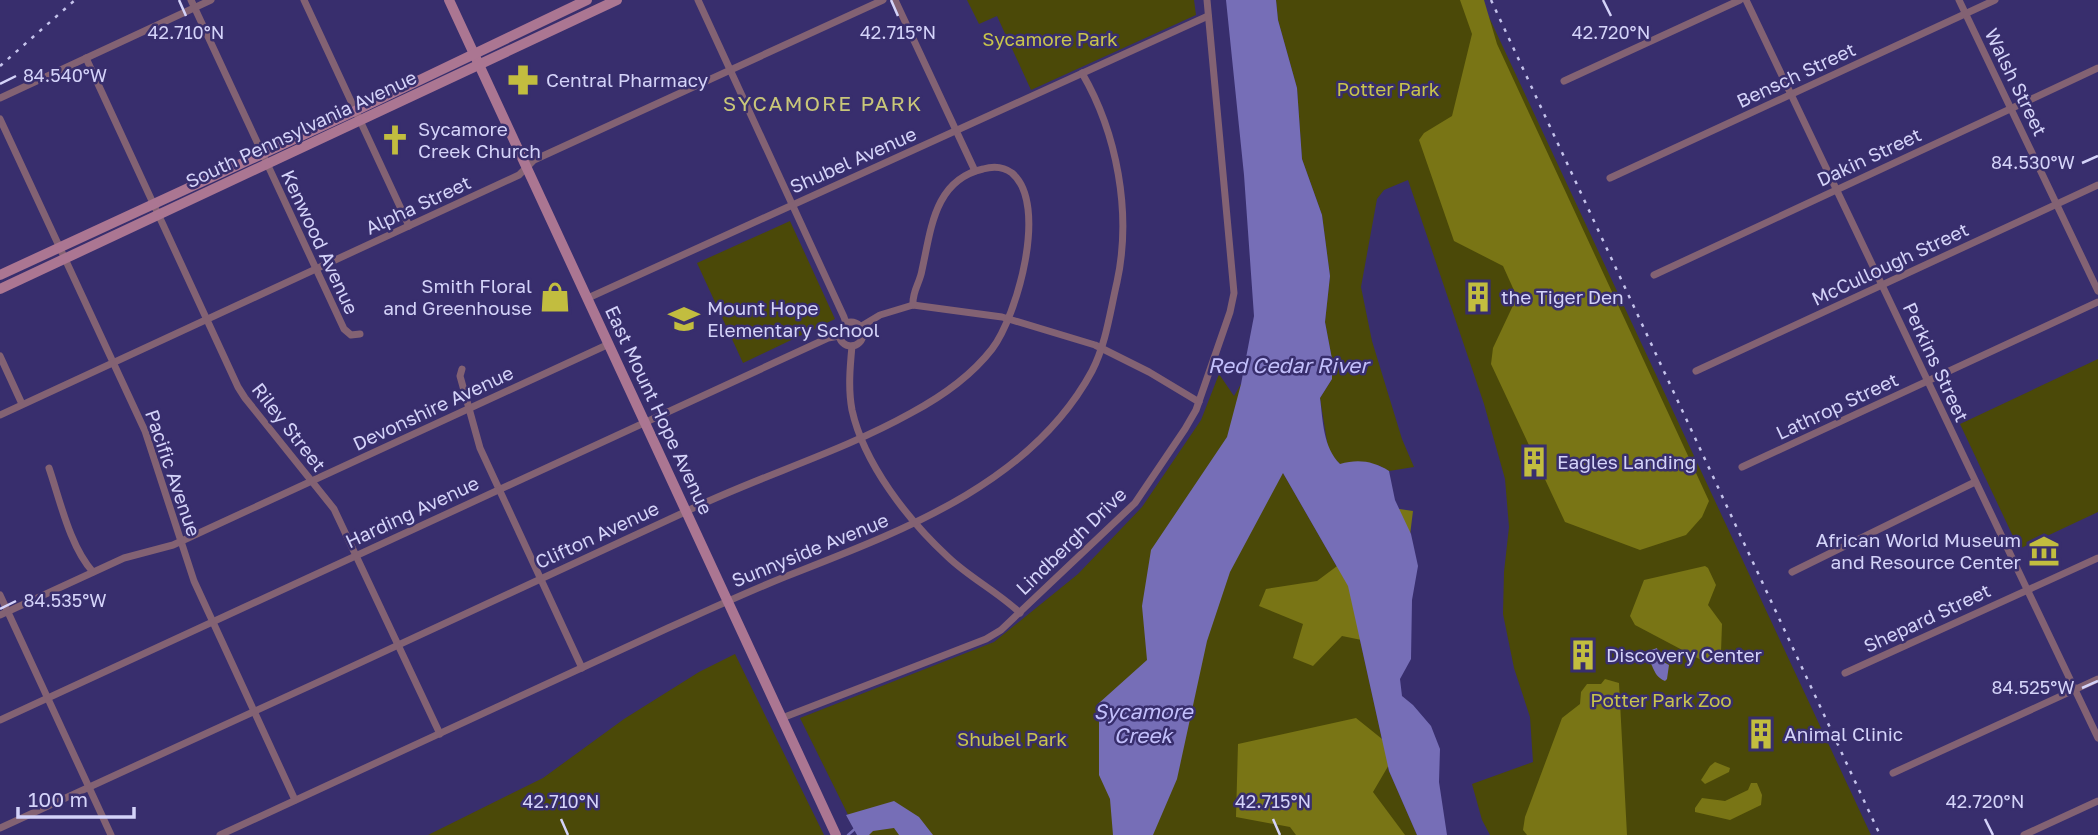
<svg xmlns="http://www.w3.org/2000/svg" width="2098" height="835" viewBox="0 0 2098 835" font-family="'Golos Text',sans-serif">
<rect width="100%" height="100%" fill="#382e6d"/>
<g fill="#4b4908">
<polygon points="967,0 1194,0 1196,15 1031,90 997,16 979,24"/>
<polygon points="1276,0 1481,0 1871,835 1490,835 1482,820 1472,784 1533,762 1530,717 1514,668 1503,614 1504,572 1509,527 1505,479 1484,404 1408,180 1384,190 1377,199 1361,287 1372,341 1402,439 1414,467 1389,471 1378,465 1340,464 1329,454 1320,398 1332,379 1332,359 1325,322 1330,276 1322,215 1302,159 1297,88 1278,20"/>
<polygon points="790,221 835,319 743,363 697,263"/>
<polygon points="2098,359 2098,512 2019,549 1960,424"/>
<polygon points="1219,374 1234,396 1241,384 1283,473 1348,586 1389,771 1417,835 858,835 800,718 994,642 1078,574 1142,507 1201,420"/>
<polygon points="735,654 824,835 428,835 543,778 624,719 699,672"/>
</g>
<g fill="#797515">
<polygon points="1460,0 1484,0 1497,44 1709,501 1702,517 1686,535 1640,550 1565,522 1491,364 1493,348 1517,297 1503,266 1454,241 1419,140 1424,133 1452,116 1472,34"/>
<polygon points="1386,507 1413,511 1396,647 1342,636 1313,666 1293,658 1303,624 1259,606 1266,589 1317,581 1372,540"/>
<polygon points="1705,566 1708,568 1716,585 1708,605 1722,624 1721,652 1714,662 1705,662 1635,625 1630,616 1644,580"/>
<polygon points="1605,679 1619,683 1627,835 1527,835 1523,830 1525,817 1562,718 1580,704 1581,692 1587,684 1601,684"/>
<polygon points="1356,718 1397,751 1373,792 1405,835 1296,835 1290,827 1236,817 1238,744"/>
<polygon points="1715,762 1730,768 1729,772 1705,784 1701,780 1710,766"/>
<polygon points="1751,783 1757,783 1762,795 1761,805 1730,820 1695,812 1695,808 1702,798 1725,801 1748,790"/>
</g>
<g fill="#766eb7">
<path d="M1226,0H1276L1278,20L1297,88L1302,159L1322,215L1330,276L1325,322L1332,359V379L1320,398C1323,421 1323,447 1340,464C1358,459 1373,461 1389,471L1395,500L1411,534L1418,566L1412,600L1411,659L1400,679L1402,696L1413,705L1431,726L1440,749L1439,782L1447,835H1417L1389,771L1348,586L1283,473L1230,572L1207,641L1177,779L1153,835H1113L1110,799L1099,775V703L1147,660L1142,606L1151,550L1227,437L1241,384L1254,316L1244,175Z"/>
<path d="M1657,648L1660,660L1669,665L1667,679L1665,681C1650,675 1656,660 1641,657L1640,654L1644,651L1646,652Z"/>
<polygon points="894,801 919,817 933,835 899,835 894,828 873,831 869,835 857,835 846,815"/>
</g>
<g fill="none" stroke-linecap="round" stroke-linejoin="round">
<polyline stroke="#766eb7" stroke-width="2.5" points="848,835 856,828"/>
<g stroke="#836273" stroke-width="7">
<polyline points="191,0 344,329 351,335 360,334"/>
<polyline points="304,0 409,226"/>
<polyline points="698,0 844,317 846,323"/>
<polyline points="895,0 975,171"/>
<polyline points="1746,0 2098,738"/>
<polyline points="1959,0 2098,291"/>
<polyline points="86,58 238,387 245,398 334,509 440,734"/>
<polyline points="1564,81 1740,0"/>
<polyline points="0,98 211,0"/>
<polyline points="0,119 145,431 194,581 295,800"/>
<polyline points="1610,178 1995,0"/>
<polyline points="1654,275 2098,68"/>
<polyline points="588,298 1208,16"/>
<circle cx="851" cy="334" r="12"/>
<polyline points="860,327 880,315 913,305 1002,317 1095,345 1149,372 1199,402"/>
<path d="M852,346C850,367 848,389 852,410C864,464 908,520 948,557C970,578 998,592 1020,613"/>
<polyline points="0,356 22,404"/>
<polyline points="462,369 460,376 480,448 582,668"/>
<polyline points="1696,371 2098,185"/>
<polyline points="0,415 519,175 534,160 883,0"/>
<polyline points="1742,467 2098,302"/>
<path d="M49,468C60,500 70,547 93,572"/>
<polyline points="1792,572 1975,482"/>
<polyline points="0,595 111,835"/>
<polyline points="0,615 124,558 173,545 609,344"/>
<polyline points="1845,673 2098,558"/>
<polyline points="782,718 986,639 1001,630 1135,503 1185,429 1196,410 1230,312 1234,293 1207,0"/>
<polyline points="0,720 828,338 839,336"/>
<polyline points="1893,773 2098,679"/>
<path d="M0,828C228,723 458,619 685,512C759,476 839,453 911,413C941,397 971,376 992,349C1017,316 1049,204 1012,173C1004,167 993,166 983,169C934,180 931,230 922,270C920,283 912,291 913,305"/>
<path d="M220,835C369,766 518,697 668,628C706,611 743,594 782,578C896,533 1030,486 1092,371C1106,344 1110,312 1117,282C1132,213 1117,133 1082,73"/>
<polyline points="2024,835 2098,801"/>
</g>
<g stroke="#ab7692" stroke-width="10">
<polyline points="449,0 836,835"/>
<polyline points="0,275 355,111 587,0"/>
<polyline points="0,289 617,0"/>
</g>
<g stroke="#c4c2eb" stroke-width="2.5" stroke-dasharray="3.5 7" stroke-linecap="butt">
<polyline points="1491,0 1880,835"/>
<polyline points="0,66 75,0"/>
</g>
</g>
<path fill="none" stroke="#d4d3f9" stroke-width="2.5" d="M179,0L186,16M891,0L898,16M1603,0L1611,16M0,84L16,76M2082,163L2098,156M0,609L16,601M2082,688L2098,681M561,819L568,835M1273,819L1280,835M1985,819L1993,835"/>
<defs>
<g id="pharmacy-bare" transform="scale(2.415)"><path d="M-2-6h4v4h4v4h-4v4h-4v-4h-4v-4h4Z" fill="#c2bd3f" stroke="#382e6d" stroke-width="2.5" paint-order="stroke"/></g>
<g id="church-bare" transform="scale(2.415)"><path d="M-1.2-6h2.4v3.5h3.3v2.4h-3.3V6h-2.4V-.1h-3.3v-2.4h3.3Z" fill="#c2bd3f" stroke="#382e6d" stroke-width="2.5" paint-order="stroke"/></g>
<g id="shop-bare" transform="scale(2.415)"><path d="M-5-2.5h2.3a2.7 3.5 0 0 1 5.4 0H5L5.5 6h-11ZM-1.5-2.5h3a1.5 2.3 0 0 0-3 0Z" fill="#c2bd3f" stroke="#382e6d" stroke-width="2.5" paint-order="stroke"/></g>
<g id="building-bare" transform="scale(2.415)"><path d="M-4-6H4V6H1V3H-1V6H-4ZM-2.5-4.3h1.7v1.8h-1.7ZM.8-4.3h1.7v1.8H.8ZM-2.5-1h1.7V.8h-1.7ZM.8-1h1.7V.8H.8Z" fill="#c2bd3f" stroke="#382e6d" stroke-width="2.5" paint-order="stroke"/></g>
<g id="school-bare" transform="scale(2.415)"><path d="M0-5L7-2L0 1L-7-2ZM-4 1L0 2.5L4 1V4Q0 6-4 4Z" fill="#c2bd3f" stroke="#382e6d" stroke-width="2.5" paint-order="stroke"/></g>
<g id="museum-bare" transform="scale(2.415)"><path d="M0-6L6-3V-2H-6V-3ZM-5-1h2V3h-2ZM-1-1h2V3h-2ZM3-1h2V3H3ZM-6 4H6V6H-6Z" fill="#c2bd3f" stroke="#382e6d" stroke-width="2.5" paint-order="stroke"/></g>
</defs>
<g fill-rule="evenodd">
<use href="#pharmacy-bare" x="523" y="80"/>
<use href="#church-bare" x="395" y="140"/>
<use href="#shop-bare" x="555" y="297"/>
<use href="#building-bare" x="1478" y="297"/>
<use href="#school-bare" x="684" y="319"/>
<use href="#building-bare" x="1534" y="462"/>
<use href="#museum-bare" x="2044" y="551"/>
<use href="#building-bare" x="1583" y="655"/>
<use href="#building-bare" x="1761" y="734"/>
</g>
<g text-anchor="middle" stroke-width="5" stroke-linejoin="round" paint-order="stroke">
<g font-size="19" fill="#c9c54c" stroke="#382e6d">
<text x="1050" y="46">Sycamore Park</text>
<text x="1388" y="96">Potter Park</text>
<text x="1661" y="707">Potter Park Zoo</text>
<text x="1012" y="746">Shubel Park</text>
</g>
<g font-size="19" fill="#d4d3f9" stroke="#382e6d">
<text transform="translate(1796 75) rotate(-25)" y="7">Bensch Street</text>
<text transform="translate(2016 82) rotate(64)" y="7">Walsh Street</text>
<text transform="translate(301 129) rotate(-25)" y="7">South Pennsylvania Avenue</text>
<text transform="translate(1869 157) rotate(-25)" y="7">Dakin Street</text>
<text transform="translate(853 160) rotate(-24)" y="7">Shubel Avenue</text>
<text transform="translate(418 205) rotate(-25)" y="7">Alpha Street</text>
<text transform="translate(320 242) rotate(65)" y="7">Kenwood Avenue</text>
<text transform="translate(1890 264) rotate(-25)" y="7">McCullough Street</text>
<text transform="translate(1936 362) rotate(65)" y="7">Perkins Street</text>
<text transform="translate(1837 406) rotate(-25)" y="7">Lathrop Street</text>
<text transform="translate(433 408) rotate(-25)" y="7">Devonshire Avenue</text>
<text transform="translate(659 410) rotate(65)" y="7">East Mount Hope Avenue</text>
<text transform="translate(289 427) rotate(52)" y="7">Riley Street</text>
<text transform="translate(173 473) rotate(71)" y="7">Pacific Avenue</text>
<text transform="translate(412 512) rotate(-25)" y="7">Harding Avenue</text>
<text transform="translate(597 535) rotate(-25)" y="7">Clifton Avenue</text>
<text transform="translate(1071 541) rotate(-44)" y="7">Lindbergh Drive</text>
<text transform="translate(810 550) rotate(-22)" y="7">Sunnyside Avenue</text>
<text transform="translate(1927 618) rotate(-25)" y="7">Shepard Street</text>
</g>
<g font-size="19" fill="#d4d3f9" stroke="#382e6d" text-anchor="start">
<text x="546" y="87">Central Pharmacy</text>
<text x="418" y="136">Sycamore<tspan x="418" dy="22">Creek Church</tspan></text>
<text x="532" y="293" text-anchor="end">Smith Floral<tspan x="532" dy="22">and Greenhouse</tspan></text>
<text x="1501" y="304">the Tiger Den</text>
<text x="707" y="315">Mount Hope<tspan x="707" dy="22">Elementary School</tspan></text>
<text x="1557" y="469">Eagles Landing</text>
<text x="2021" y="547" text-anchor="end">African World Museum<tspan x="2021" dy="22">and Resource Center</tspan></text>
<text x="1606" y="662">Discovery Center</text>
<text x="1784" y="741">Animal Clinic</text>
</g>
<g font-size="21" letter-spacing="2" fill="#c9c779" stroke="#382e6d">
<text x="823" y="111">SYCAMORE PARK</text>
</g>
<g font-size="21" font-style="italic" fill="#c2bffb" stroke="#382e6d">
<text x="1288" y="373">Red Cedar River</text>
<text x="1143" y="719">Sycamore<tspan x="1143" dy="24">Creek</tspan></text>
</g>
</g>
<g font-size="18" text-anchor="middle" fill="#d4d3f9" stroke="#382e6d" stroke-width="5" stroke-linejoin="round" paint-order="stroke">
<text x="186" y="39">42.710°N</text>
<text x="898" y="39">42.715°N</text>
<text x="1611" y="39">42.720°N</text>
<text x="65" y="82">84.540°W</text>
<text x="2033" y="169">84.530°W</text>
<text x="65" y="607">84.535°W</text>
<text x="2033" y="694">84.525°W</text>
<text x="561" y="808">42.710°N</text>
<text x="1273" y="808">42.715°N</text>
<text x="1985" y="808">42.720°N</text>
</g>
<path d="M18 807v10h116v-10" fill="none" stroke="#d4d3f9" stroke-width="3.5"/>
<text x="28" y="807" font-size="21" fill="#d4d3f9" stroke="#382e6d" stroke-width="5" paint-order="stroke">100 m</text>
</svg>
